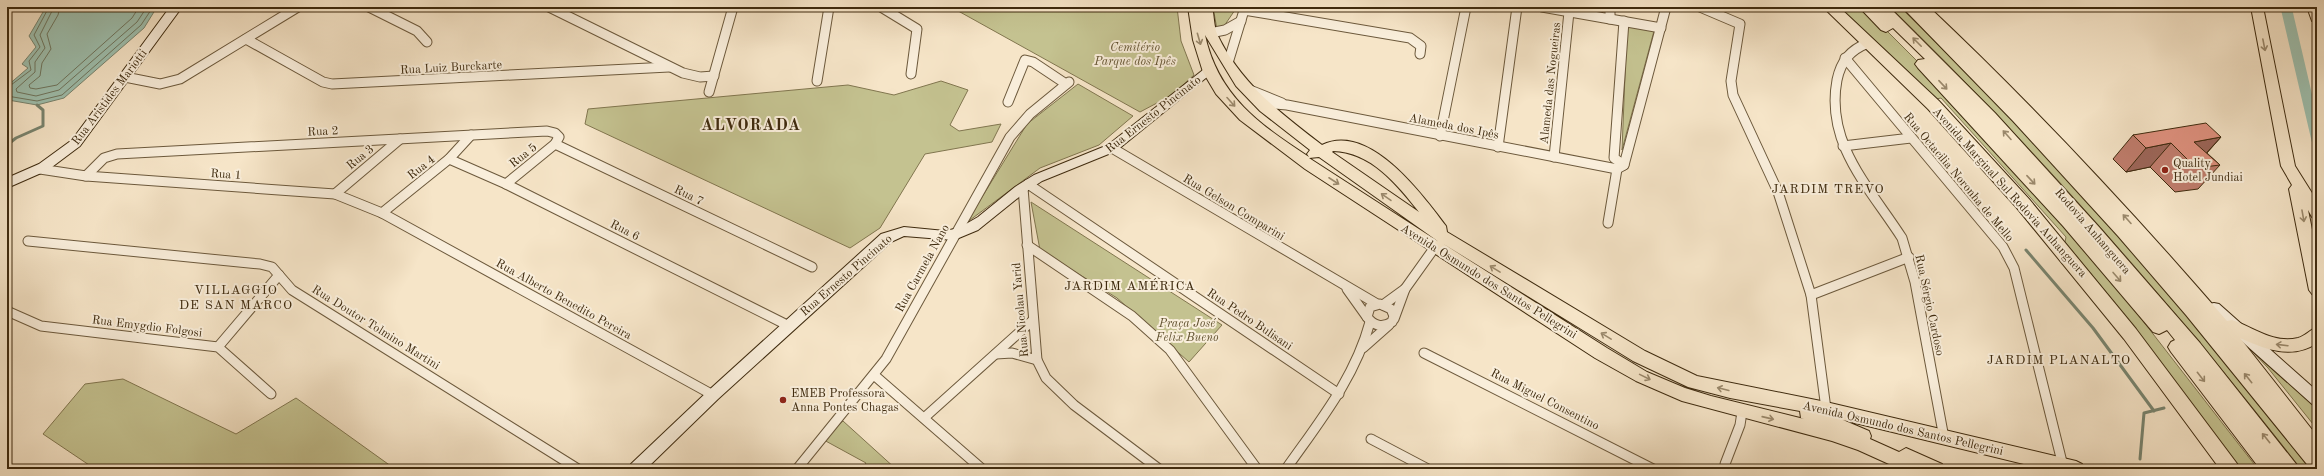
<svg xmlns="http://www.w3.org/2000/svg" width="2324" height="476" viewBox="0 0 2324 476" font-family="'Old Standard TT',serif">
<rect width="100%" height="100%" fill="#f6e5c8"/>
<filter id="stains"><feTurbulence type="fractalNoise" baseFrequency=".005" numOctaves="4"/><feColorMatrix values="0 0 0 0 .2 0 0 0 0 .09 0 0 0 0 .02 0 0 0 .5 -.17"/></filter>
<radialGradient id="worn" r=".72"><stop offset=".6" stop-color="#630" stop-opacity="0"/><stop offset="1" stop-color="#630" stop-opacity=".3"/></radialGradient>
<g fill="#c4c290" stroke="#81764f">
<polygon points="951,7 1177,7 1181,41 1194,75 1172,95 1140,112"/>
<polygon points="1213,7 1237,7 1218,35"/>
<polygon points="1838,7 1863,7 1918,62 2115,285 2258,469 2239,469 2115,303 2065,242 2066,237 1941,98 1936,99"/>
<path d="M1890,7H1900C2048,151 2186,306 2313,469H2301C2174,306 2038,151 1890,7Z"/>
<polygon points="1627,25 1654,31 1622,150"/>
<polygon points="941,81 968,90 950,125 959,131 1001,124 992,142 925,154 880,228 850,248 585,124 588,109 848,85 894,95"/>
<polygon points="1078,84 1133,116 1099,145 1040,168 966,223 1027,124"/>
<polygon points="1031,202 1222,325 1189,362 1117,298 1040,250"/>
<polygon points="2234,332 2317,404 2317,429 2268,368"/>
<polygon points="123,379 236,434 296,398 395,469 95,469 43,434 85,384"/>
<polygon points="843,421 896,469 862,469 866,463 822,439"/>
</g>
<polygon fill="#9ec0af" stroke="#78846f" points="46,7 157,7 144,28 64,98 37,105 8,100 7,86 28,68 22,64 36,47 29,36"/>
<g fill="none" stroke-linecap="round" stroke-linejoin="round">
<g stroke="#6e755e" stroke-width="1">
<polyline points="54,7 40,35 45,48 35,62 35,72 16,89 17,92 36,96 59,90 137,22 147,7"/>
<polyline points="60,7 58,15 47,34 51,49 42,63 40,76 29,85 30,88 36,89 57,85 132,18 139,7"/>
<polyline points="7,88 31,70 29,61 40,47 34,35 49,7"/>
<polyline points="7,96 37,101 62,95 141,25 153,7"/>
</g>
<g stroke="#78846f" stroke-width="3">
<polyline points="7,145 16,138 43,126 43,110 37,105"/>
<polyline points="2026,250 2093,328 2154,411"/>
<polyline points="2140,459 2144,413 2164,408"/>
</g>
<polyline stroke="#9ec0af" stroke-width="11" points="2286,7 2317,140"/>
<g stroke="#6c593c" stroke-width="11">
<g id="street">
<polyline points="369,7 417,31 427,42"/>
<polyline points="549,7 683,73 700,77 714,76"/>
<polyline points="881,7 917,29 911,74"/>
<polyline points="1542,7 1661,28"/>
<polyline points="1610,7 1610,19"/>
<polyline points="1700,7 1740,24 1731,81 1733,95 1778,192 1811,295 1826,409"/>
<polyline points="1244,10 1410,38 1421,46 1420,54"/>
<polyline points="1624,21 1614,158 1624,165"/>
<polyline points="1210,33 1225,30 1241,21"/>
<polyline points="246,39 323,82 332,84 669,67"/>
<path d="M1868,43C1850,50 1841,61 1837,80C1825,144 1870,188 1902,238L1915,282L1944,438"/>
<polyline points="1845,58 2003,247 2014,268 2063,466"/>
<polyline points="1228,63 1245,7"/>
<polyline points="125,77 160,84 180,79 298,7"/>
<polyline points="817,81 829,7"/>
<polyline points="1250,90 1282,103"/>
<polyline points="709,92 733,7"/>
<polyline points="1008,102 1025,60 1033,62 1066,84"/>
<polyline points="1265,108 1275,104 1287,105 1617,169"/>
<polyline points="1440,136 1466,7"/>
<polyline points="555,144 812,267"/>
<polyline points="1843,146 1911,138"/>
<polyline points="1498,147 1517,7"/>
<polyline points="1112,148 1377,304"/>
<polyline points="1554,157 1569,12"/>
<polyline points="449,159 506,184 789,326"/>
<polyline points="40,169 86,176 335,194 382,213 713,395"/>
<polyline points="86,176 104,158 117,154 547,131 555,133 559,137 555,144 506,184"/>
<polyline points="1028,184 1339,394"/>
<polyline points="1023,188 1037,360 1046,378 1074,405 1159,469"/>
<polyline points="335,194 400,139"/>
<polyline points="382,213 449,159 471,135"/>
<polyline points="1608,223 1617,169 1624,165 1666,7"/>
<polyline points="28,241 260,264 272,267 292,290 578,469"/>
<polyline points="1027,245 1132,316 1170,350 1257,469"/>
<polyline points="1347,289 1367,317"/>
<polyline points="1811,295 1909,257"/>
<path d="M1380,304L1391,309L1394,316L1392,322C1382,328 1374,326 1367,317L1370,307Z"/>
<polyline points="1383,305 1405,289"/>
<polyline points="7,311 41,326 218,347 271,394"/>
<polyline points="1394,319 1405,289 1435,247"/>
<polyline points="218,347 279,275"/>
<polyline points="1363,348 1389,325"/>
<polyline points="1424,353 1653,469"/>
<polyline points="996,354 1012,353 1037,360"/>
<polyline points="874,375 982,469"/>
<polyline points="924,418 1032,321"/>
<polyline points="1371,439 1428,469"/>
<polyline points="1725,464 1740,425 1742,412"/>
<polyline points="797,469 886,359 1010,137 1030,114 1069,82"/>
<path d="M1286,469C1319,422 1355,378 1370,322"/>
</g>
</g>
<g stroke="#3e2a0e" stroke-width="2">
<g id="secondary">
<polygon points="170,7 182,7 80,146 48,170 7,188 7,178 39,164 72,140"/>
<polygon points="1208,66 1212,67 1214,70 1212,73 1116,151 1042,181 1024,193 978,230 954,240 904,236 891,242 718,399 646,469 629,469 631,464 708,391 881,234 904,227 945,231 959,228 978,217 1015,187 1034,175 1108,145"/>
<polygon points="2214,303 2219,304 2317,391 2317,406 2312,404 2209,312 2207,308 2209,304"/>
</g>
</g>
<g stroke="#3e2a0e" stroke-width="2">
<g id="primary">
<path d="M1188,7H1212C1214,15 1214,27 1217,34C1240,83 1280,113 1322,145C1369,122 1422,194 1446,226L1447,232L1645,351L1697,376L1826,402L2076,461L2082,464L2085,469H2044L1843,420L1869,431L1871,436L1870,439L1899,452L1906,448L1942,464L1945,469H1900L1858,450L1832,441L1682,401L1636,381L1595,358L1305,169L1240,120L1216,94L1203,72L1193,40ZM1205,35L1236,86L1260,111L1310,150L1307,154L1309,157C1260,125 1218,96 1205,35ZM1333,151C1371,152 1397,184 1419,212L1332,152ZM1319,157L1439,242L1309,158ZM1442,243L1633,361L1688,387L1730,398L1800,411L1801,418L1804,419L1711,396L1685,388L1647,372L1607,348Z"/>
<path d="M1915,7H1929C2034,106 2133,212 2227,321L2232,320C2253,327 2273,344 2298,338C2305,336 2310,330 2317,327V343C2293,360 2264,349 2240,338L2317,436V456L2311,454L2248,371L2148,252L2041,137Z"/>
<polygon points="2251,7 2263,7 2295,166 2317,201 2317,219 2312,217 2308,210 2317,254 2317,296 2312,294 2309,290 2289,189 2292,185 2281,166"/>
<polygon points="2307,7 2317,7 2317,22 2312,21"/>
</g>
</g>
<g stroke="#3e2a0e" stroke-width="2">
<g id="highway">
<polygon points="1823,7 1839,7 1939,101 2029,199 2136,329 2241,469 2220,469 2124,339 2017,208 1928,109"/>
<polygon points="1859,7 1889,7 1995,113 2099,227 2200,343 2300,469 2260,469 2171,352 2168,347 2171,342 2175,340 2167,330 2159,334 2153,332 2063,226 1918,68 1915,64 1918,60 1925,59 1893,28 1886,32 1881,30"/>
<path d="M1902,7H1917C2002,90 2085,175 2164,265C2216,325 2266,387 2317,448V469L2310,468L2186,315L2118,236L2013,121Z"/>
</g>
</g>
<use href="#street" stroke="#f9eedb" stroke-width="9"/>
<use href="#secondary" fill="#f9eedb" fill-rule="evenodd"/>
<use href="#primary" fill="#f6e5c8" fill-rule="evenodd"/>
<use href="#highway" fill="#f6e5c8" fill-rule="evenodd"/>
</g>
<polygon fill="#c07d6d" stroke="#3e2a0e" points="2133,135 2221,137 2207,153 2220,165 2198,189 2175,192 2150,167 2126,172 2113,159"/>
<g fill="#9c6659" stroke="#3e2a0e">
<polygon points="2221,137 2199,161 2194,142"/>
<polygon points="2171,143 2150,167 2126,172 2146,148"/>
</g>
<polygon fill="#df917f" stroke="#3e2a0e" points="2206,123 2221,137 2194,142 2220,165 2196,168 2171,143 2146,148 2133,135"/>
<defs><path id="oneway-shaft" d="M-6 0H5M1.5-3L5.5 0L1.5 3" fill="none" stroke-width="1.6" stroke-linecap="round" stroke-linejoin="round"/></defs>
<g stroke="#9a886b">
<use href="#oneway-shaft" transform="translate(1199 39) rotate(74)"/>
<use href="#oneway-shaft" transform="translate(1917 42) rotate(-135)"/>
<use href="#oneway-shaft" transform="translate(2264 45) rotate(79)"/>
<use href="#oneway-shaft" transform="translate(1943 85) rotate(47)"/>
<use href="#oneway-shaft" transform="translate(1231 102) rotate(48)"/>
<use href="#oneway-shaft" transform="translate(2007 135) rotate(-132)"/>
<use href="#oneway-shaft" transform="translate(2031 180) rotate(47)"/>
<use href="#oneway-shaft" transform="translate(1334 181) rotate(33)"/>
<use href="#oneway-shaft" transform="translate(1386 197) rotate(-145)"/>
<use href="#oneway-shaft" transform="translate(2303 216) rotate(80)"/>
<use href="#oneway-shaft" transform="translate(2127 219) rotate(-132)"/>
<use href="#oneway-shaft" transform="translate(1495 269) rotate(-148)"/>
<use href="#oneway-shaft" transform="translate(2117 277) rotate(49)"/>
<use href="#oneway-shaft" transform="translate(1606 336) rotate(-149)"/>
<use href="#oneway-shaft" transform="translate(2282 345) rotate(-173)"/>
<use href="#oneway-shaft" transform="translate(1645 377) rotate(26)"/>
<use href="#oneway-shaft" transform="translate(2201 377) rotate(52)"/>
<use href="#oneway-shaft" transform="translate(2248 378) rotate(-129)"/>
<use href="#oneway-shaft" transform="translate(1723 389) rotate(-166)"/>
<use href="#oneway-shaft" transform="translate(1768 418) rotate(13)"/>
<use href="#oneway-shaft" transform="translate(2266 438) rotate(-129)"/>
</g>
<g fill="#8f2418" stroke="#f9eedb" stroke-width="1.5">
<circle cx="2165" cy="170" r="4"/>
<circle cx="783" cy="400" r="4"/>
</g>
<g text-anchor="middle" stroke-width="4" stroke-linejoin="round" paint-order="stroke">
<g font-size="12" font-style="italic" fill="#60502e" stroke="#f9eedb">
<text x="1135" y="51">Cemitério<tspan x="1135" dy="14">Parque dos Ipês</tspan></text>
<text x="1187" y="327">Praça José<tspan x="1187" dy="14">Felix Bueno</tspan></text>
</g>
<g font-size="12" fill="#3e2a0e" stroke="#f9eedb">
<text transform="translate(451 67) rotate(-3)" y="4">Rua Luiz Burckarte</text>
<text transform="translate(1550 83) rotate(-84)" y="4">Alameda das Nogueiras</text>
<text transform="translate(109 97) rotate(-53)" y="4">Rua Aristides Mariotti</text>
<text transform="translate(1153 114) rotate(-38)" y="4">Rua Ernesto Pincinato</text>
<text transform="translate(1454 126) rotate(11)" y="4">Alameda dos Ipês</text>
<text transform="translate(323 131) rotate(-3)" y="4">Rua 2</text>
<text transform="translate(523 155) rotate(-39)" y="4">Rua 5</text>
<text transform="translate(360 157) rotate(-40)" y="4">Rua 3</text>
<text transform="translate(421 167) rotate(-38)" y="4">Rua 4</text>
<text transform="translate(226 174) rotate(4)" y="4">Rua 1</text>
<text transform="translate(1959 177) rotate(50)" y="4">Rua Octacilia Noronha de Mello</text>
<text transform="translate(2010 192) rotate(48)" y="4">Avenida Marginal Sul Rodovia Anhanguera</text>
<text transform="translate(689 195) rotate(26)" y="4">Rua 7</text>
<text transform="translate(1234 207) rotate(31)" y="4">Rua Gelson Comparini</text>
<text transform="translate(625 230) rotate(27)" y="4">Rua 6</text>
<text transform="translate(2093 231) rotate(49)" y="4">Rodovia Anhanguera</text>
<text transform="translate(922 268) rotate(-61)" y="4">Rua Carmela Nano</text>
<text transform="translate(846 275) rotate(-41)" y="4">Rua Ernesto Pincinato</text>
<text transform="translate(1489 281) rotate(32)" y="4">Avenida Osmundo dos Santos Pellegrini</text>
<text transform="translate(564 299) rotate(29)" y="4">Rua Alberto Benedito Pereira</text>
<text transform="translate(1930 305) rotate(78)" y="4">Rua Sérgio Cardoso</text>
<text transform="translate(1020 310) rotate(-95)" y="4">Rua Nicolau Yarid</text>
<text transform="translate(1250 319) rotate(34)" y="4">Rua Pedro Bulisani</text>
<text transform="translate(147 326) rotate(7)" y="4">Rua Emygdio Folgosi</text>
<text transform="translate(376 327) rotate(32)" y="4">Rua Doutor Tolmino Martini</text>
<text transform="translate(1545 399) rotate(27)" y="4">Rua Miguel Consentino</text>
<text transform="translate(1903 428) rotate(13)" y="4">Avenida Osmundo dos Santos Pellegrini</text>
</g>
<g font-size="12" fill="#3e2a0e" stroke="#f9eedb" text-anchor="start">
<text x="2173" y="167">Quality<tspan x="2173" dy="14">Hotel Jundiai</tspan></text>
<text x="791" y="397">EMEB Professora<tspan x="791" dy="14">Anna Pontes Chagas</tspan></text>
</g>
<g font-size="13" letter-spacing="1" fill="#3e2a0e" stroke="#f9eedb">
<text x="1828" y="193">JARDIM TREVO</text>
<text x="1130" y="290">JARDIM AMÉRICA</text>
<text x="236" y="294">VILLAGGIO<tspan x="236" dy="15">DE SAN MARCO</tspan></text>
<text x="2059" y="364">JARDIM PLANALTO</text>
</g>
<g font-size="16" font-weight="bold" letter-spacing="1" fill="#3e2a0e" stroke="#f9eedb">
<text x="751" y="130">ALVORADA</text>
</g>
</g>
<rect width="2324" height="476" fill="none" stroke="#f6e5c8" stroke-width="24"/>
<rect x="8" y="8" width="2308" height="460" fill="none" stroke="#3e2a0e" stroke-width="2"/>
<rect x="12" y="12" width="2300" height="452" fill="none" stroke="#3e2a0e"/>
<rect width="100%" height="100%" filter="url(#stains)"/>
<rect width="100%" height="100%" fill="url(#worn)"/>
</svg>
